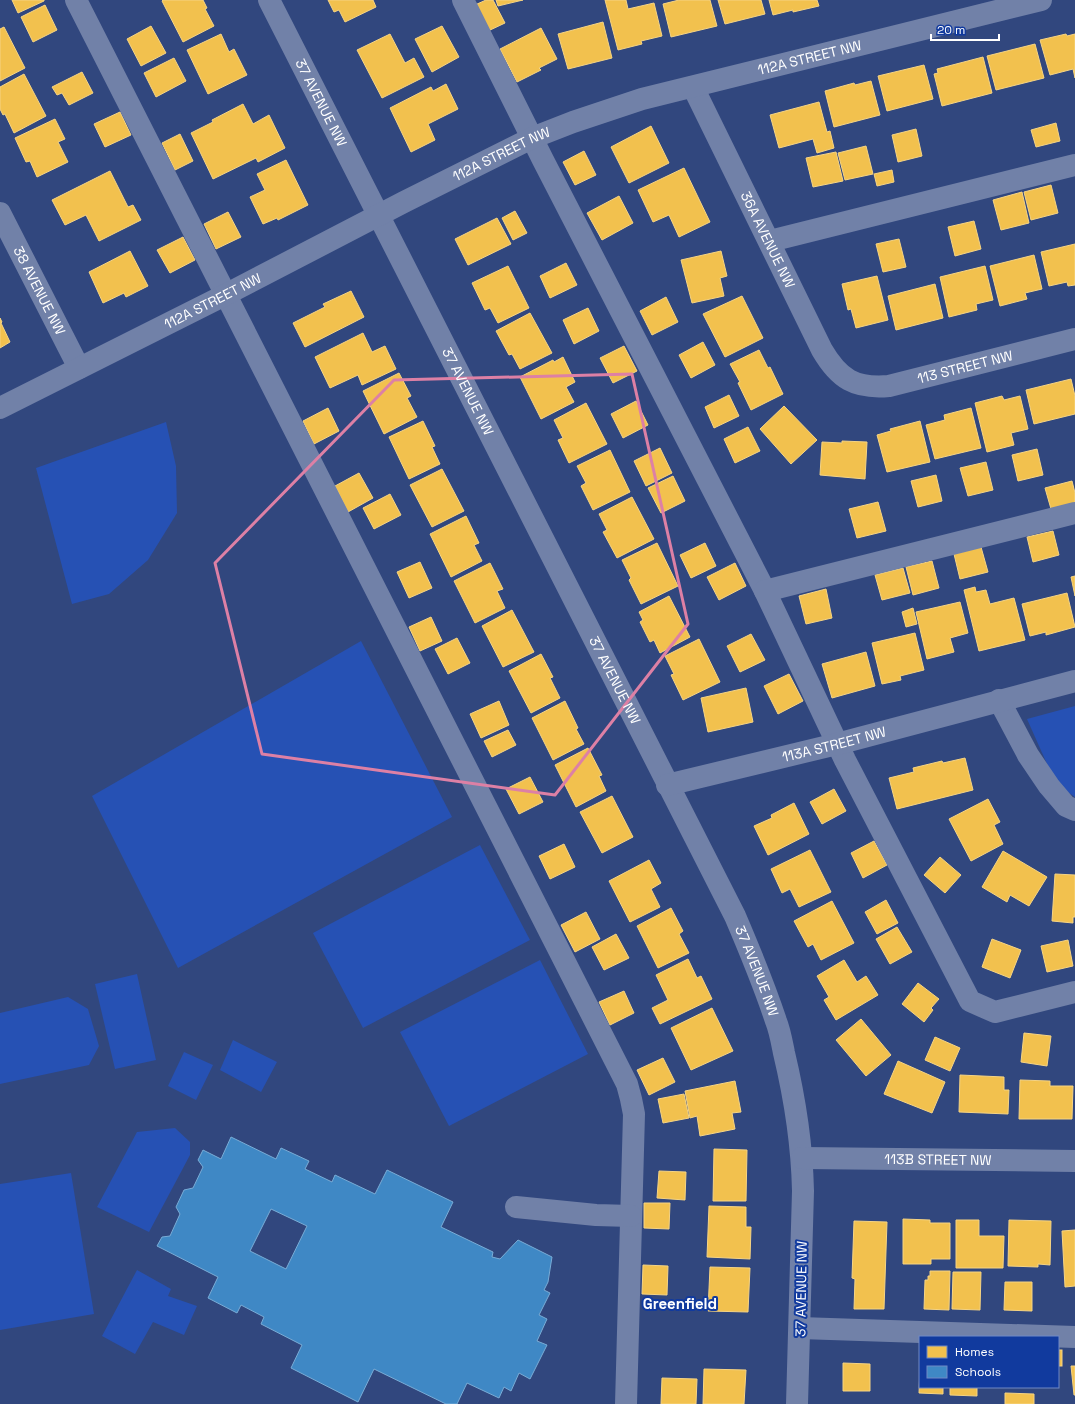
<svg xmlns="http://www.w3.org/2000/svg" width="1075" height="1404" viewBox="0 0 1075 1404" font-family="'Space Grotesk',sans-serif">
<rect width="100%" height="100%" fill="#31477e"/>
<g fill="#2651b4">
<polygon points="166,422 176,466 177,513 148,560 109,594 72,604 36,468"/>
<polygon points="361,641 452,817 178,968 92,796"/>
<polygon points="1075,706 1075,797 1056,784 1027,719"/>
<polygon points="480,845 530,940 363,1028 313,933"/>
<polygon points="540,960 588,1054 449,1126 400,1032"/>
<polygon points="137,974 156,1060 115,1069 95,984"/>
<polygon points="68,997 88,1009 99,1046 89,1065 0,1084 0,1013"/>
<polygon points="233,1040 277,1062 261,1092 220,1070"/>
<polygon points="184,1052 213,1065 196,1100 168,1086"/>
<polygon points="175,1128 190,1142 190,1155 149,1232 97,1207 137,1132"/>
<polygon points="71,1173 94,1314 0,1330 0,1184"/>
<polygon points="137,1270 171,1289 168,1296 197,1306 184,1335 153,1322 135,1354 102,1336"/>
</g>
<g fill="#f2c14e" stroke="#f6d483">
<polygon points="12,0 44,0 44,1 18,13"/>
<polygon points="163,0 203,0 207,8 205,9 214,26 183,42 162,1"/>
<polygon points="328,0 373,0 376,7 345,22 339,10 334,12"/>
<polygon points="486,0 493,0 505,23 488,31 475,5"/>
<polygon points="496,0 523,0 498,6"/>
<polygon points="605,0 626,0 628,9 654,3 662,36 641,41 642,44 618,50"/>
<polygon points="679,0 710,0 717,26 671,37 663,4"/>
<polygon points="718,0 761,0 765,14 725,24"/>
<polygon points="769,0 817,0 819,6 793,12 793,10 773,15"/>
<polygon points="45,5 57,30 33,42 21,17"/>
<polygon points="603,22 612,58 568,69 558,34"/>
<polygon points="151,26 166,53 141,66 127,39"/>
<polygon points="442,26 459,57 432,72 415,39"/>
<polygon points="4,27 25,68 0,81 0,29"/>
<polygon points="541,28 557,59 539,68 541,70 517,82 500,49"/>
<polygon points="221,34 229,52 234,49 247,75 208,94 187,50"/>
<polygon points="390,34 405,63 414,58 424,77 382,98 357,50"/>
<polygon points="1066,34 1067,36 1075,34 1075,78 1073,69 1050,75 1040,40"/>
<polygon points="1035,44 1044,78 996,90 987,56"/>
<polygon points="983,57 992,93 942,106 934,74 938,73 937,69"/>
<polygon points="174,58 186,81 156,97 144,73"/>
<polygon points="924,65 933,99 887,111 878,76"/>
<polygon points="82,72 93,93 69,105 62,93 57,95 52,87"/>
<polygon points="24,74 46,116 14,133 5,114 3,115 0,109 0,87"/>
<polygon points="871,81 880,115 834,127 825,91 854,83 855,85"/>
<polygon points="446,84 458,109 428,124 435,140 411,152 390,108 431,87 433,91"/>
<polygon points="819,102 827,132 830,131 834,148 817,153 813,139 779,148 770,115"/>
<polygon points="243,104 253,124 269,115 285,148 258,162 256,158 213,179 191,133 213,122 212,120"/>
<polygon points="120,112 131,135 105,147 94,124"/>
<polygon points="55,119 65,139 58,142 68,162 37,177 30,161 26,162 15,138"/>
<polygon points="1056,123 1060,141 1036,147 1031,130"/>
<polygon points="651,126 669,163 629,183 611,147"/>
<polygon points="916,129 922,156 898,162 892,135"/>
<polygon points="180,134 193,161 175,170 162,143"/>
<polygon points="866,146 873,174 845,180 838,153"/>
<polygon points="584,151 596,175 575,185 563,162"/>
<polygon points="836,152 843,181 813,187 806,158"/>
<polygon points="286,160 308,205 278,220 277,218 263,224 250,197 265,190 257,174"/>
<polygon points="684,168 710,222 679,237 669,215 653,222 638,190"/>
<polygon points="892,170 894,182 877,186 874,174"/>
<polygon points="110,171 128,207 133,205 141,220 99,241 86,215 65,225 52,200"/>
<polygon points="1051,185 1058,213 1031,220 1024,192"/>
<polygon points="1022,192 1029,223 1001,230 993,200"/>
<polygon points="619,196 633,223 602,240 587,213"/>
<polygon points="515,211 527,233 513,240 502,218"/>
<polygon points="228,212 241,237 216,249 204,224"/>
<polygon points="497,218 511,244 468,265 455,239"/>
<polygon points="974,221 981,249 955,256 948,227"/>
<polygon points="183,237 195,260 170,273 157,250"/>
<polygon points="899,239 906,267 883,272 876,244"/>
<polygon points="1075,244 1075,285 1068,286 1067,282 1049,286 1041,252"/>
<polygon points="130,251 148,286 126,297 124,293 103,303 89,272"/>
<polygon points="721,251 727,276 720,278 724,296 692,303 681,260"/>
<polygon points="1034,255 1042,289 1025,293 1027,299 1000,306 990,266"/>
<polygon points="566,263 577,285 550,298 540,276"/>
<polygon points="508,266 529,308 498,323 490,308 485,310 472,283"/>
<polygon points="985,266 993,300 976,304 977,310 949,317 940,277"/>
<polygon points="877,276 888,320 856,328 851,309 848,310 842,284"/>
<polygon points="935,284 943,318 896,330 888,296"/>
<polygon points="351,291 364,317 305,347 293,323 325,307 323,304"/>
<polygon points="742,296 763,338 725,357 703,314"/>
<polygon points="666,297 678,322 652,335 640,311"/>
<polygon points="588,308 599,331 574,344 563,320"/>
<polygon points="530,313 552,353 520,369 512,354 509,355 496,331"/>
<polygon points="0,318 2,322 1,323 10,342 0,348"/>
<polygon points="363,333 372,352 385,346 396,369 362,385 358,375 330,388 315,357"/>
<polygon points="703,342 715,365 691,378 679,355"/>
<polygon points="624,346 637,371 613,383 600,358"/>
<polygon points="759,350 768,368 770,367 783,394 751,410 738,383 740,382 730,364"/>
<polygon points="563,357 575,382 566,387 574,402 541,419 520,377 553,360 554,362"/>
<polygon points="399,373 411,396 407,398 417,417 384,434 363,391"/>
<polygon points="1071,379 1075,396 1075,414 1034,424 1026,390"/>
<polygon points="729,395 739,416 714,428 705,407"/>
<polygon points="1002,396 1004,400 1020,396 1028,429 1011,433 1014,445 987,452 975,403"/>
<polygon points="636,401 648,425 623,438 611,414"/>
<polygon points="586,403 607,444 569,463 558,440 563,438 554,420"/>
<polygon points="784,406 817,440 791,464 760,429"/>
<polygon points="328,408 339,431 314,444 303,421"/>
<polygon points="971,408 981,448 935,459 926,425 945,420 944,415"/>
<polygon points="423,421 435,446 432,447 440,464 409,479 389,437"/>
<polygon points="920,421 930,462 887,472 877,435 891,431 890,429"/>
<polygon points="748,427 760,451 735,463 724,439"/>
<polygon points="842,441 867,442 865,479 820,475 822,442 842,443"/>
<polygon points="660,448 672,473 646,486 634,461"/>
<polygon points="1037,449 1043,475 1018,481 1012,455"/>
<polygon points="610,450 630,492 593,510 581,486 586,483 577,466"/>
<polygon points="986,462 993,490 968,496 960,468"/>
<polygon points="442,469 464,511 432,527 410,485"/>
<polygon points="359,473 373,498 348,512 335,486"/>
<polygon points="936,475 942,501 918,507 911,481"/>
<polygon points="673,476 685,501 661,513 648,488"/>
<polygon points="1072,481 1075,493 1075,503 1051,509 1045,488"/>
<polygon points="390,494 401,515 374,529 363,508"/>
<polygon points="632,497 654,539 617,558 603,532 607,530 599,514"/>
<polygon points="878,502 886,531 857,538 849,509"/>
<polygon points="466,516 479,543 474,545 482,561 451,577 430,534"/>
<polygon points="1053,531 1059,555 1033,562 1027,537"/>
<polygon points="657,543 678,586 641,604 629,580 631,578 622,560"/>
<polygon points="705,543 716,566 691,578 680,555"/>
<polygon points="981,547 988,572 960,579 954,554"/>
<polygon points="932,561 939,588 913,595 906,567"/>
<polygon points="420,562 432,588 409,598 397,572"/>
<polygon points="490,563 503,589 497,591 505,608 475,623 454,581"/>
<polygon points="735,563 746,586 719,600 707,577"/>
<polygon points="903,568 910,593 882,600 875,575"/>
<polygon points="1075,576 1075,596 1071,577"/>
<polygon points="975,587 976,592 986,590 990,604 1014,598 1025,640 979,651 964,590"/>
<polygon points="826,589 832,618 806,624 799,596"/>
<polygon points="1067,593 1075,627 1046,635 1046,632 1030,636 1022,604"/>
<polygon points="669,596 690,637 660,653 654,640 650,642 640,622 643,620 639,612"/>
<polygon points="960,602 968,633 950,638 954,652 927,659 916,612"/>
<polygon points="913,608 917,624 906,627 902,612"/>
<polygon points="512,610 534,652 503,667 482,626"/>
<polygon points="431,617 442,641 420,651 409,627"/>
<polygon points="915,633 924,670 900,676 901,680 882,684 872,643"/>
<polygon points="751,634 765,660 740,672 727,646"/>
<polygon points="457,638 470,663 448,674 435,649"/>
<polygon points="699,639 720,682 683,700 671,675 674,674 665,656"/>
<polygon points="866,652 875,686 832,698 822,664"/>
<polygon points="541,654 553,677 550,678 560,698 531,713 509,671"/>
<polygon points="789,674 803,701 778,714 764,686"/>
<polygon points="746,688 753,722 708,732 701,698"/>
<polygon points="499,701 509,725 481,738 470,714"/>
<polygon points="565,701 578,728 576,729 584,744 553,760 532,718"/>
<polygon points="508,730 516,745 492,757 484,741"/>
<polygon points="588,748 602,775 599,776 606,791 576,807 555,765"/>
<polygon points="965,758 973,790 897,809 889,778 914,772 913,768 942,761 943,763"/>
<polygon points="530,777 543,802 519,814 506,789"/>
<polygon points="834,789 846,811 822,824 810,802"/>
<polygon points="612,796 633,837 602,853 580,812"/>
<polygon points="988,799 1000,822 994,825 1003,844 971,861 949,819"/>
<polygon points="794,803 809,834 768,855 754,826 772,818 771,815"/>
<polygon points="874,841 887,865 863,878 851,853"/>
<polygon points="564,844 575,867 550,879 539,856"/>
<polygon points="810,850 831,892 799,907 790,889 782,893 771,869"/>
<polygon points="1003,851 1047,877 1029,906 1010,895 1007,902 982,887"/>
<polygon points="940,857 961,875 945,893 924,875"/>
<polygon points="649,860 661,883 651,889 660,907 630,922 609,881"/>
<polygon points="1055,874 1075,875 1075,917 1073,917 1073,923 1052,921"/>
<polygon points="886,900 898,923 877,934 865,912"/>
<polygon points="832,901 854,943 821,960 813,944 808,947 794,921"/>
<polygon points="671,908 683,931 679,934 689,953 658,968 637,926"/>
<polygon points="586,912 600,939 575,952 561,925"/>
<polygon points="897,927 912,952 890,964 876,939"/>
<polygon points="616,934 629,958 604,970 592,947"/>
<polygon points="992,939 1021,950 1010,978 982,967"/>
<polygon points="1068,940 1073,966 1047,972 1041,946"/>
<polygon points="688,959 697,978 701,976 712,999 660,1024 652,1008 668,1000 656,975"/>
<polygon points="844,960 857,982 866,976 878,995 836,1020 824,1000 829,997 817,976"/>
<polygon points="918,983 939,999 931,1008 933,1010 924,1022 902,1004"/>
<polygon points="624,991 634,1013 610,1025 599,1002"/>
<polygon points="712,1008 733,1051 691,1070 671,1028"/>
<polygon points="861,1019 891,1055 866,1076 836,1040"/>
<polygon points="1024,1033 1051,1036 1047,1066 1021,1062"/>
<polygon points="935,1037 960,1048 950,1071 925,1060"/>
<polygon points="663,1058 675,1082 649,1095 637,1070"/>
<polygon points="898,1061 945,1082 932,1113 884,1094"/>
<polygon points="960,1075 1004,1077 1004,1090 1009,1090 1008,1114 959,1112"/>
<polygon points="1020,1080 1050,1081 1050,1086 1073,1086 1072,1119 1019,1119"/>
<polygon points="735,1081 741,1112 732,1113 735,1129 700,1136 697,1116 690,1118 685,1091"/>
<polygon points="684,1094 689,1118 663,1123 658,1099"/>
<polygon points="714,1149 747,1150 746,1201 713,1201"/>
<polygon points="659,1171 686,1172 685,1200 657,1198"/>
<polygon points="644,1203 670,1203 669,1229 644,1228"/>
<polygon points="709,1206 746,1207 746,1227 751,1227 750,1259 707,1257"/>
<polygon points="903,1219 930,1220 930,1223 950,1223 950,1259 931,1259 931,1264 903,1264"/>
<polygon points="956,1220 979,1220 979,1236 1004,1236 1003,1268 956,1268"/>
<polygon points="1009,1220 1051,1221 1050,1265 1038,1264 1038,1267 1008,1266"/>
<polygon points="854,1221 887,1222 884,1309 854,1309 855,1279 852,1278"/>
<polygon points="1075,1230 1075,1286 1065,1287 1062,1231"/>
<polygon points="643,1265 668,1266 667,1295 642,1294"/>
<polygon points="710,1267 750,1268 748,1312 708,1311"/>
<polygon points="930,1271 950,1271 949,1310 924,1309 925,1280 928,1280 928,1276 930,1276"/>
<polygon points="953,1272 981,1272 980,1310 952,1309"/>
<polygon points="1005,1282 1032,1282 1032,1311 1004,1310"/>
<rect x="1058" y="1350" width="4" height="16"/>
<polygon points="843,1363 870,1364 870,1391 843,1391"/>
<polygon points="1071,1366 1075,1366 1075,1395 1074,1395"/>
<polygon points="920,1367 920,1387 943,1387 943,1394 919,1393"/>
<polygon points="704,1369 746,1370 744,1404 703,1404"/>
<polygon points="662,1378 697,1379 696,1404 661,1404"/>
<polygon points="950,1387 977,1387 977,1396 950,1395"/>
<polygon points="1005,1393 1034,1394 1034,1404 1005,1404"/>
</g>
<path fill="#3f88c5" stroke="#79acd6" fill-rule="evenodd" d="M231,1137L276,1159L281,1148L309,1161L305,1169L332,1182L335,1175L375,1194L387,1170L453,1202L441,1227L493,1252L492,1257L500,1259L518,1240L552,1257L548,1282L544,1290L550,1293L539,1315L547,1319L537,1341L547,1345L530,1379L519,1373L511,1391L504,1387L499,1398L467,1383L457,1404H446L374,1369L358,1402L291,1368L302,1345L261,1324L264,1317L241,1305L237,1313L208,1298L218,1277L157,1246L162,1237L170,1236L180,1214L176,1207L184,1190L193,1188L203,1167L198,1160L203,1150L221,1159ZM271,1209L307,1226L286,1269L250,1251Z"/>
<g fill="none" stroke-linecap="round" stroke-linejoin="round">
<g stroke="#7181a8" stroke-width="22">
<polyline points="76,0 627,1084 631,1099 634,1114 626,1404"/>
<path id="s1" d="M269,0L735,916C750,951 764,985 776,1021C780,1031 782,1043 784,1053C795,1099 802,1145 803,1191L797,1404"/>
<polyline points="463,0 543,160 765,591"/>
<path id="s2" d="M693,87L822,350C839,379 855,389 889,386L1075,339"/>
<path id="s3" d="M0,213L79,368"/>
<polyline points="770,241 1075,165"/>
<path id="s4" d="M0,408L225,295L404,202L532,138L573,122L642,99L1041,0"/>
<polyline points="1075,513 765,591 845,760 970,1001 995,1012 1075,992"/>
<polyline points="999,700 1028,755 1049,786 1066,806 1075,810"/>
<path id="s5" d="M667,785L837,744L1075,681"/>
<path id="s6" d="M802,1158L1075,1161"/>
<polyline points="516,1207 596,1215 631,1216"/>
<polyline points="800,1328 1075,1337"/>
</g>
</g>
<path fill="none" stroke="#dd80a5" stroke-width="3" stroke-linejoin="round" d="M632,374L688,624L555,795L262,754L215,563L394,380Z"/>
<g text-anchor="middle" stroke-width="4" stroke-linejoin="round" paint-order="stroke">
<g font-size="14" fill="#fff" stroke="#113a9e">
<text dy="5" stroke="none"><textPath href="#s4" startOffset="886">112A STREET NW</textPath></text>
<text dy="5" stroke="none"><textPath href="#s1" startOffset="115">37 AVENUE NW</textPath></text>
<text dy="5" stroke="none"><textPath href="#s4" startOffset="562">112A STREET NW</textPath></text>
<text dy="5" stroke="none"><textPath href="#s2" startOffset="170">36A AVENUE NW</textPath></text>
<text dy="5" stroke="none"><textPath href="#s3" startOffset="87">38 AVENUE NW</textPath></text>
<text dy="5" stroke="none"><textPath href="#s4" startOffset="238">112A STREET NW</textPath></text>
<text dy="5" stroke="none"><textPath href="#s2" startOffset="453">113 STREET NW</textPath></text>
<text dy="5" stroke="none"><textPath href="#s1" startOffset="439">37 AVENUE NW</textPath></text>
<text dy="5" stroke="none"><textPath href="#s1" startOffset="763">37 AVENUE NW</textPath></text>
<text dy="5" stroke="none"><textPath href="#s5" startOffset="172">113A STREET NW</textPath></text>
<text dy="5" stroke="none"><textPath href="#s1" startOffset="1087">37 AVENUE NW</textPath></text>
<text dy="5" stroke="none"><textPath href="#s6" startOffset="136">113B STREET NW</textPath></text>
<text transform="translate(801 1289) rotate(-89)" y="5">37 AVENUE NW</text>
</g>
<g font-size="15" font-weight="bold" fill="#fff" stroke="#113a9e">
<text x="680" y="1309">Greenfield</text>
</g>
</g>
<rect x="919" y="1336" width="140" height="52" fill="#113a9e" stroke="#7089c5"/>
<rect x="927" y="1346" width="20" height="12" fill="#f2c14e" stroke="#7089c5"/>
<text x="955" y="1356" font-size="12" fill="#ffffff">Homes</text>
<rect x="927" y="1366" width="20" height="12" fill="#3f88c5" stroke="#7089c5"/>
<text x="955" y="1376" font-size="12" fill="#ffffff">Schools</text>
<path d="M931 34v6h68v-6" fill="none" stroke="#ffffff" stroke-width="2"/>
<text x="937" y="34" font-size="12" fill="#ffffff" stroke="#113a9e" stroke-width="3" paint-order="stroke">20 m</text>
</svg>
